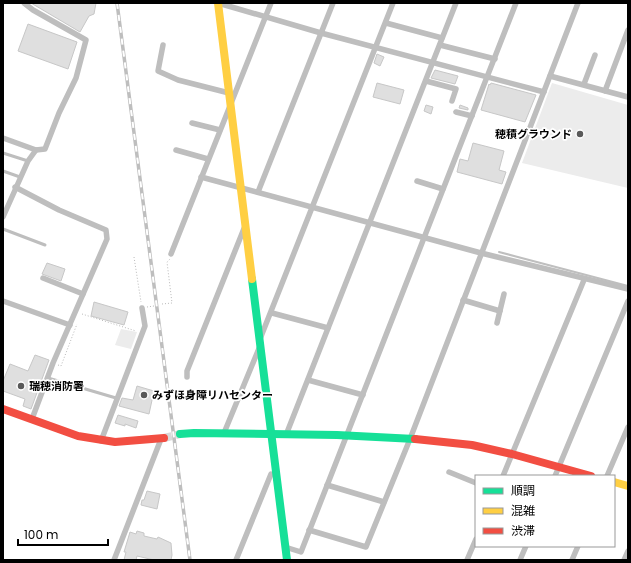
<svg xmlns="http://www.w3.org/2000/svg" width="631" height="563" viewBox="0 0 631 563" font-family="Poppins,'Noto Sans JP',sans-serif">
<rect width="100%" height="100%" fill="#fff"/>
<g fill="#ececec">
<polygon points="552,83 628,105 628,188 522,163"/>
<polygon points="121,329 137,332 131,349 115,345"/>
</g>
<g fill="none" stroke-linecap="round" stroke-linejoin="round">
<polyline stroke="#bfbfbf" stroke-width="2" points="499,252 628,286"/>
</g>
<g fill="#dfdfdf" stroke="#c7c7c7">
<polygon points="31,3 96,3 94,14 89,16 80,32"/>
<polygon points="28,24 77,42 68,69 18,51"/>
<polygon points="377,54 384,57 380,66 374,63"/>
<polygon points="435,70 458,76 455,84 431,78"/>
<polygon points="377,83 404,90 400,104 373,97"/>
<polygon points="491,83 536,95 525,122 481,110 489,84 490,85"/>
<polygon points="426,105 433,107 431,114 424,111"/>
<polygon points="460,105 468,108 468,110 459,108"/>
<polygon points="473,143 504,151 499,170 506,172 502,184 457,172 460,159 468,161"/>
<polygon points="47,263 65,269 61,281 42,274"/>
<polygon points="94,302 128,312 124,325 91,316"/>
<polygon points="35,355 49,360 31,409 23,406 25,399 3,391 3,381 10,364 28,371"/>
<polygon points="137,386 154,391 149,414 119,406 122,398 133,400"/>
<polygon points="118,415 138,421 136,428 125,424 125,426 115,423"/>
<polygon points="147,491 160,494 157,509 141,505 142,500 144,500"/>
<polygon points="137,531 144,533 144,536 157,539 158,537 171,543 172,555 171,560 154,560 137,556 136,560 124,560 126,552 124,552 130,532 136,534"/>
</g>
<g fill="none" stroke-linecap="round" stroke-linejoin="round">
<polyline stroke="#d9d9d9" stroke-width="8" stroke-dasharray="8 4" stroke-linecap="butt" points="164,438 180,434"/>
<g stroke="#b9b9b9" stroke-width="1" stroke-dasharray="1 2" stroke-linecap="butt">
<polyline points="134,257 141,302"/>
<polyline points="162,304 172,303 167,262 170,259"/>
<polyline points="147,307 154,306"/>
<polyline points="82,314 136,331"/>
<polyline points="58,365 61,366 77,324"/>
</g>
<g stroke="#bebebe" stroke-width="3">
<polyline points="3,153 28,161"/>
<polyline points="3,171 20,177"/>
<polyline points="3,229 45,245"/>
<polyline points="48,378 116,398"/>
</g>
<g stroke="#bebebe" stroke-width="5.5">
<polyline points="218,3 321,33 544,92"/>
<polyline points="386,23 442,38"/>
<polyline points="163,45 158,71 178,80 229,93"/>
<polyline points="440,45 495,59"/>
<polyline points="550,76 628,97"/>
<polyline points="426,81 456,89 452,101"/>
<polyline points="584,84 595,55"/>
<polyline points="605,91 628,30"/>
<polyline points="456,112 472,116"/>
<polyline points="192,123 220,130"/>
<polyline points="3,138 36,150 45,149 59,113 76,78 86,40 33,10 24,3"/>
<polyline points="176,150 208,159"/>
<polyline points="201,177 481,253 628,289"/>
<polyline points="417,181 443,189"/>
<polyline points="15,187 59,210 106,230 107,239 53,363 32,419"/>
<polyline points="258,192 333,3"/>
<polyline points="3,217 28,161 36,150"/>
<polyline points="171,254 271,3"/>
<polyline points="43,278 83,294"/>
<polyline points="463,300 500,311"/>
<polyline points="3,301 70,325"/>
<polyline points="272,313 328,328"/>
<polyline points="497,323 504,294"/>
<polyline points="260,339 393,3"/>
<polyline points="187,377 187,371 245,226"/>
<polyline points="308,380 363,395"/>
<polyline points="224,433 260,346"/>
<polyline points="286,435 456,3"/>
<polyline points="101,441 145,326 142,308"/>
<polyline points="449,472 476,483"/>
<polyline points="503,476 584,280"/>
<polyline points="555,476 628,301"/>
<polyline points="607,476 628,427"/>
<polyline points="327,485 384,502"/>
<polyline points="309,530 366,547 410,439 578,3"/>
<polyline points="285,547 301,552 516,3"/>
<polyline points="114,560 161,439"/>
<polyline points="236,560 271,474"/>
<polyline points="467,560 476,539"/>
<polyline points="520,560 526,546"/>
<polyline points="572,560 578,546"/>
<polyline points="624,560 628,551"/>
</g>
<g stroke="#16e098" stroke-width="8">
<polyline points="252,279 287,560"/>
<polyline points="180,434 194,433 337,435 415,439"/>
</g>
<g stroke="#ffcf43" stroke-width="8">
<polyline points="218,3 252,279"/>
<polyline points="614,482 628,486"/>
</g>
<g stroke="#f24e42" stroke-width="8">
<polyline points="3,409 78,436 115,442 164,438"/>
<polyline points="415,439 472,445 512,454 591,476"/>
</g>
<g stroke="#bebebe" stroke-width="3.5">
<polyline id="rail" points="117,3 190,560"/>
</g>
<use href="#rail" stroke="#fff" stroke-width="2" stroke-dasharray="6" stroke-linecap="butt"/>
</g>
<g fill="#595959" stroke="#fff" stroke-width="1.5">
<circle cx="580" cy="134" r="4"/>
<circle cx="21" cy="386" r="4"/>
<circle cx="144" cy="395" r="4"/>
</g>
<g text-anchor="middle" stroke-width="3.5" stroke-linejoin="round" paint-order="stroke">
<g font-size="11" font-weight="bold" fill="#000" stroke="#fff" text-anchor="start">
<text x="572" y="138" text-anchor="end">穂積グラウンド</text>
<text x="29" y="390">瑞穂消防署</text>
<text x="152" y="399">みずほ身障リハセンター</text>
</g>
</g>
<rect width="631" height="563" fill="none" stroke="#000000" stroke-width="8"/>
<rect x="475" y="475" width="140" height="72" fill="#ffffff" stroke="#999999"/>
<rect x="483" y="488" width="20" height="6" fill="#16e098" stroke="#999999"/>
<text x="511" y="495" font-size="12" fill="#000000">順調</text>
<rect x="483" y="508" width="20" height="6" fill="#ffcf43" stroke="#999999"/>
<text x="511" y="515" font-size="12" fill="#000000">混雑</text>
<rect x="483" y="528" width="20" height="6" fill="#f24e42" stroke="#999999"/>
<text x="511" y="535" font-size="12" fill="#000000">渋滞</text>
<path d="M18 539v6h90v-6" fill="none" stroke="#000000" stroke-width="2"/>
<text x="24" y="539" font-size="12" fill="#000000" stroke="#ffffff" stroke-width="3" paint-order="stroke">100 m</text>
</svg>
